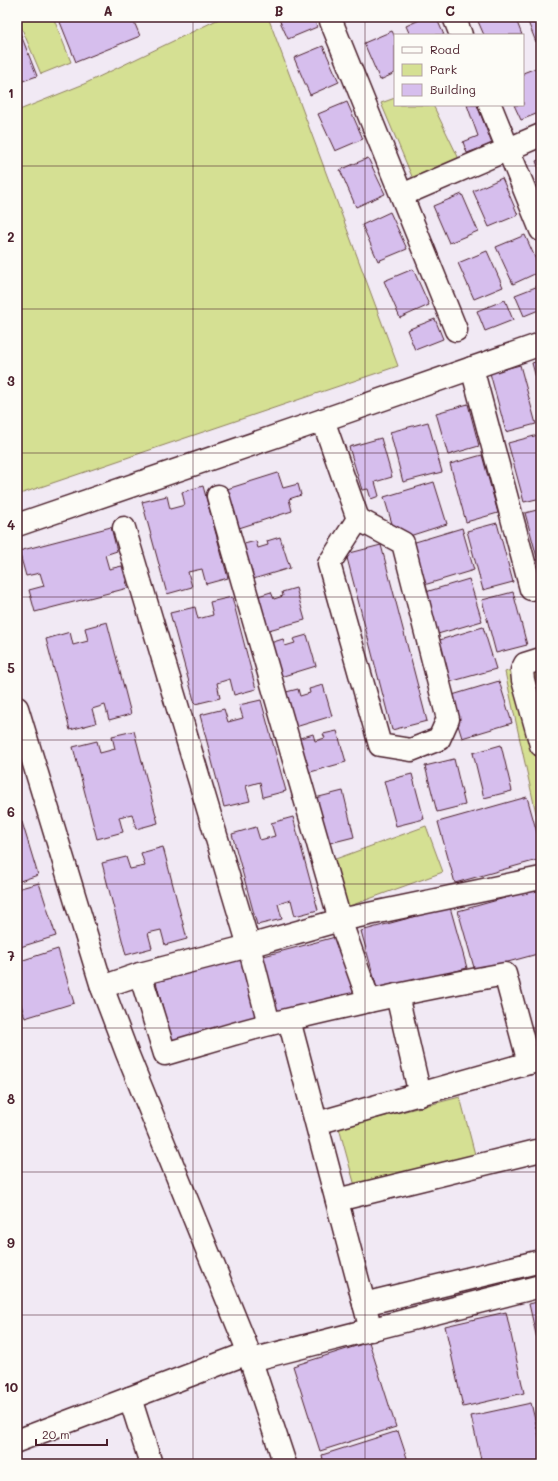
<svg xmlns="http://www.w3.org/2000/svg" width="558" height="1481" viewBox="0 0 558 1481" font-family="Mali,sans-serif">
<rect width="100%" height="100%" fill="#f1e9f4"/>
<filter id="ink" filterUnits="userSpaceOnUse"><feTurbulence type="fractalNoise" baseFrequency=".025" numOctaves="2"/><feDisplacementMap in="SourceGraphic" scale="8" xChannelSelector="R" yChannelSelector="G"/><feConvolveMatrix kernelMatrix="1 2 1 2 8 2 1 2 1" color-interpolation-filters="sRGB"/></filter>
<g filter="url(#ink)">
<g fill="#d5e093" stroke="#90805f">
<polygon points="17,17 53,17 71,62 41,74"/>
<polygon points="223,17 268,17 398,366 17,495 17,111 84,84"/>
<polygon points="395,98 395,105 433,105 460,161 413,179 381,103"/>
<polygon points="541,660 541,836 505,672"/>
<polygon points="426,826 443,872 347,907 330,861"/>
<polygon points="460,1097 478,1166 358,1197 339,1128"/>
</g>
<g fill="#d6beed" stroke="#4a1f2b">
<polygon points="58,17 132,17 140,36 76,62"/>
<polygon points="278,17 313,17 317,27 288,39"/>
<polygon points="426,17 436,17 444,35 410,35 406,26"/>
<polygon points="482,17 515,17 522,35 484,35 477,19"/>
<polygon points="526,17 541,17 541,40 536,42"/>
<polygon points="17,25 37,76 17,83"/>
<polygon points="392,31 395,37 395,73 380,80 364,43"/>
<polygon points="323,46 339,82 310,95 294,58"/>
<polygon points="536,68 541,79 541,112 521,120 514,105 523,105 523,73"/>
<polygon points="347,102 363,139 335,151 318,114"/>
<polygon points="467,105 477,105 492,144 467,153 463,142 478,136"/>
<polygon points="368,158 385,194 356,207 340,170"/>
<polygon points="541,159 541,174 536,161"/>
<polygon points="502,178 518,215 489,227 473,191"/>
<polygon points="462,194 478,231 449,243 433,206"/>
<polygon points="390,212 407,249 378,261 362,225"/>
<polygon points="525,235 541,271 513,284 496,247"/>
<polygon points="487,251 503,287 474,299 458,263"/>
<polygon points="413,269 429,305 400,318 384,281"/>
<polygon points="541,285 541,309 524,316 515,295"/>
<polygon points="505,300 513,320 485,331 477,311"/>
<polygon points="435,319 443,339 415,350 407,330"/>
<polygon points="541,360 541,396 532,363"/>
<polygon points="520,365 536,424 506,432 490,373"/>
<polygon points="468,404 479,446 448,455 436,413"/>
<polygon points="428,422 442,472 403,482 390,432"/>
<polygon points="538,435 541,445 541,498 524,502 508,443"/>
<polygon points="381,438 392,477 375,482 379,496 371,499 368,489 362,490 349,447"/>
<polygon points="482,455 498,513 466,522 450,464"/>
<polygon points="278,473 283,488 298,484 301,495 289,499 292,511 239,528 227,489"/>
<polygon points="434,482 447,524 397,540 384,497"/>
<polygon points="203,486 228,578 206,584 202,569 188,572 192,587 167,594 142,502 167,496 170,509 185,505 182,492"/>
<polygon points="541,509 541,572 525,513"/>
<polygon points="497,523 513,582 483,590 467,531"/>
<polygon points="111,527 117,551 105,555 109,569 122,566 128,588 35,612 29,590 44,586 40,573 26,576 19,551"/>
<polygon points="462,528 474,570 424,585 412,543"/>
<polygon points="280,537 290,568 250,580 240,545 256,541 258,548 268,545 267,541"/>
<polygon points="381,545 427,721 392,730 346,554"/>
<polygon points="469,579 482,621 431,636 419,594"/>
<polygon points="296,588 305,620 265,631 255,597 271,592 274,599 283,596 282,592"/>
<polygon points="513,592 527,645 496,653 482,600"/>
<polygon points="232,597 256,689 234,695 230,679 217,683 220,698 195,704 170,613 195,607 198,619 213,615 210,602"/>
<polygon points="541,605 541,621 536,607"/>
<polygon points="107,622 131,714 109,720 105,705 92,709 96,723 70,730 46,639 70,632 73,645 88,641 85,628"/>
<polygon points="483,627 496,669 446,683 433,642"/>
<polygon points="307,635 316,666 277,678 267,644 283,639 285,646 295,643 293,639"/>
<polygon points="499,681 512,723 462,738 449,696"/>
<polygon points="323,685 332,716 292,728 282,693 298,689 300,696 310,693 309,689"/>
<polygon points="261,700 286,791 263,797 260,782 246,786 250,801 224,807 200,715 224,709 228,722 243,718 239,705"/>
<polygon points="134,731 158,823 136,829 132,814 119,817 123,832 97,839 73,747 97,741 100,753 115,749 112,736"/>
<polygon points="337,731 346,762 307,773 297,739 313,734 315,741 325,738 323,734"/>
<polygon points="501,745 512,791 484,798 473,753"/>
<polygon points="454,759 465,805 437,812 425,766"/>
<polygon points="412,774 424,819 396,826 384,781"/>
<polygon points="343,791 354,837 326,844 315,798"/>
<polygon points="527,797 541,847 541,859 455,883 438,822"/>
<polygon points="17,801 21,814 17,815"/>
<polygon points="293,817 318,910 295,916 291,900 278,904 282,919 257,925 232,834 256,827 260,840 275,836 271,823"/>
<polygon points="22,822 38,875 17,882 17,823"/>
<polygon points="163,847 187,939 165,945 161,930 148,933 152,948 126,955 102,863 126,857 130,869 145,866 141,853"/>
<polygon points="39,883 56,936 17,948 17,889"/>
<polygon points="541,888 541,953 475,971 458,911"/>
<polygon points="450,907 467,968 378,992 361,931"/>
<polygon points="339,936 354,995 277,1018 260,957"/>
<polygon points="58,949 74,1003 25,1018 17,991 17,962"/>
<polygon points="245,958 262,1019 172,1043 156,982"/>
<polygon points="541,1301 541,1356 529,1304"/>
<polygon points="506,1312 524,1393 463,1407 445,1326"/>
<polygon points="369,1342 396,1427 320,1451 293,1366"/>
<polygon points="531,1403 541,1445 541,1464 482,1464 471,1416"/>
<polygon points="398,1431 409,1464 324,1464 322,1455"/>
</g>
<g fill="none" stroke-linecap="round" stroke-linejoin="round">
<g stroke="#4a1f2b" stroke-width="25">
<g id="minor">
<polyline points="454,17 461,35"/>
<polyline points="331,21 456,330"/>
<polyline points="490,105 541,230"/>
<polyline points="402,195 541,135"/>
<polyline points="472,368 531,589 541,586"/>
<polyline points="323,420 358,519 403,543 448,719 439,739 411,750 380,745 329,564 358,519"/>
<polyline points="218,496 340,920 369,1001"/>
<polyline points="17,525 323,420 541,344"/>
<polyline points="124,528 249,946 269,1024"/>
<polyline points="541,659 525,664 522,670 523,680 541,745"/>
<polyline points="17,708 102,987 127,1053 245,1343 285,1464"/>
<path d="M140,974L165,1054C200,1044 235,1033 270,1024C348,1005 426,988 505,974L529,1063L541,1060"/>
<polyline points="102,987 140,974 249,946 340,920 541,878"/>
<polyline points="397,995 420,1095"/>
<polyline points="289,1020 371,1330"/>
<polyline points="317,1123 529,1063"/>
<polyline points="337,1200 541,1150"/>
<polyline points="364,1304 541,1261"/>
<polyline points="251,1360 541,1286"/>
<polyline points="130,1398 151,1464"/>
<polyline points="17,1441 248,1353"/>
</g>
</g>
<use href="#minor" stroke="#fdfcf7" stroke-width="22"/>
</g>
</g>
<path fill="none" stroke="#4a1f2b" stroke-width="1" stroke-opacity="0.55" d="M193,17V1464M365,17V1464M17,166H541M17,309H541M17,453H541M17,597H541M17,740H541M17,884H541M17,1028H541M17,1172H541M17,1315H541"/>
<rect width="558" height="1481" fill="none" stroke="#fdfcf7" stroke-width="44"/>
<rect x="394" y="34" width="130" height="72" fill="#fdfcf7" stroke="#b5a4a5"/>
<rect x="402" y="47" width="20" height="6" fill="#fdfcf7" stroke="#b5a4a5"/>
<text x="430" y="54" font-size="12" fill="#4a1f2b">Road</text>
<rect x="402" y="64" width="20" height="12" fill="#d5e093" stroke="#b5a4a5"/>
<text x="430" y="74" font-size="12" fill="#4a1f2b">Park</text>
<rect x="402" y="84" width="20" height="12" fill="#d6beed" stroke="#b5a4a5"/>
<text x="430" y="94" font-size="12" fill="#4a1f2b">Building</text>
<path d="M36 1439v6h71v-6" fill="none" stroke="#4a1f2b" stroke-width="2"/>
<text x="42" y="1439" font-size="12" fill="#4a1f2b" stroke="#fdfcf7" stroke-width="3" paint-order="stroke">20 m</text>
<rect x="22" y="22" width="514" height="1437" fill="none" stroke="#4a1f2b" stroke-width="1.5"/>
<g font-size="13" text-anchor="middle" font-weight="bold" fill="#4a1f2b">
<text x="108" y="16">A</text>
<text x="279" y="16">B</text>
<text x="450" y="16">C</text>
<text x="11" y="98">1</text>
<text x="11" y="242">2</text>
<text x="11" y="386">3</text>
<text x="11" y="530">4</text>
<text x="11" y="673">5</text>
<text x="11" y="817">6</text>
<text x="11" y="961">7</text>
<text x="11" y="1104">8</text>
<text x="11" y="1248">9</text>
<text x="11" y="1392">10</text>
</g>
</svg>
